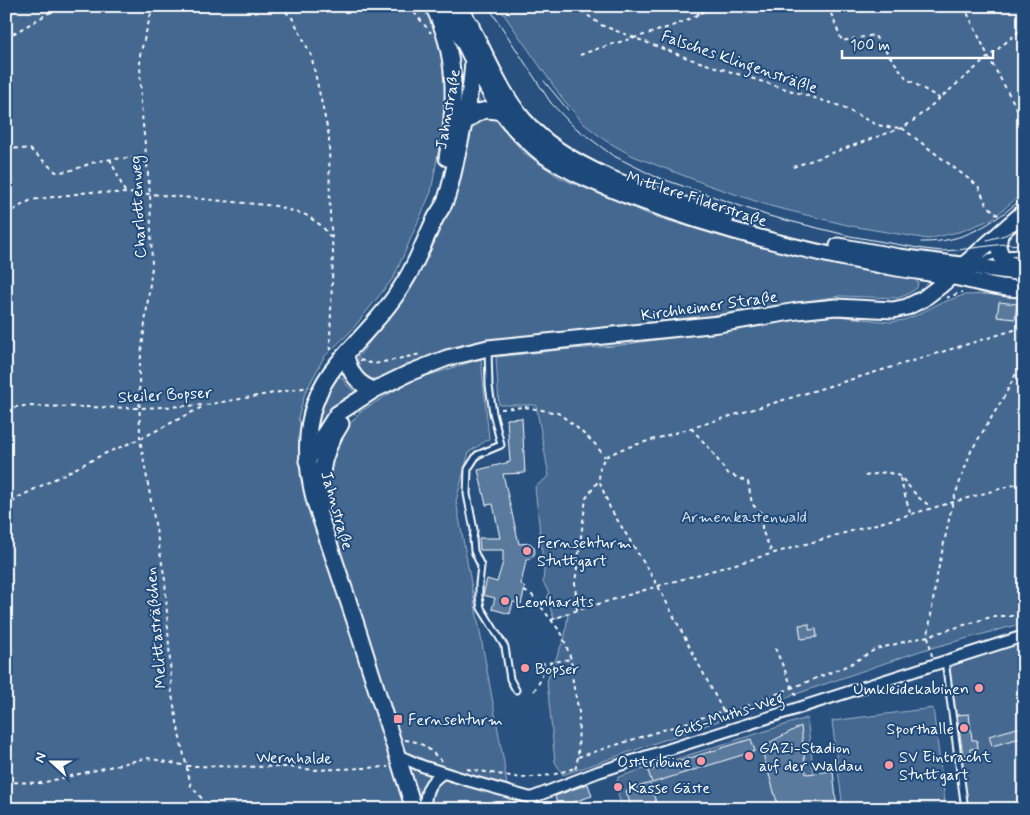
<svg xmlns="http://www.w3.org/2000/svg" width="1030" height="815" viewBox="0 0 1030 815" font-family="Mynerve,sans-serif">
<rect width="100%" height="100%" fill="#28517f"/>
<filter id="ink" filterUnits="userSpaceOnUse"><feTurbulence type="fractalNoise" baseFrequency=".02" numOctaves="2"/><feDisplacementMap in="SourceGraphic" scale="10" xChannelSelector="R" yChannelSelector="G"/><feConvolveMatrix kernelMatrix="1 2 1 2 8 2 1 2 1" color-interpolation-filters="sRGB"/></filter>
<g filter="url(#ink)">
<g fill="#446890" stroke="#a2b4c8">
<polygon points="6,6 423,6 432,22 451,82 431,192 394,277 351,331 324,357 305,393 298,418 312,456 338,438 360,412 410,381 481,359 489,439 469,452 456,501 504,763 510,809 6,809"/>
<polygon points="498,6 1024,6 1024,192 992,219 962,231 928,239 851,226 770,206 708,185 633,156 606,141 584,124 562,98"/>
<polygon points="478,99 523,152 560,178 653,216 740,242 817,260 914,279 918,282 917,288 906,295 898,298 840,296 690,319 478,342 461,345 378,378 372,379 362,373 358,361 358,357 410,290 433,246 452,201"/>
<polygon points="993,294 1024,296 1024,623 920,651 563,775 555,762 547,681 565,636 568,614 554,619 547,599 549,593 543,582 544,570 535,487 549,476 536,405 499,405 496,357 559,350 614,346 828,315 890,322 904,320 917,315 938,304 964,295"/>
<path d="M338,376L343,378L346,384L355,392L343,402L316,439C317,419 324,392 338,376Z"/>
<polygon points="1024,642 1024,809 968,809 950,670 953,664"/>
<polygon points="933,708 946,809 843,809 832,721"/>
<path d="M807,718L818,809H622C619,798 616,789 618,777Z"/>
</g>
<g fill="#5a7a9d" stroke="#fff">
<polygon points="999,302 1017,304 1015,319 997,317"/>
<polygon points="522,418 525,473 503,474 519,544 530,543 534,547 535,552 533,557 526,561 521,584 525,588 521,604 513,602 510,614 492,609 495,598 483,595 487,579 497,582 503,562 503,550 480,550 479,538 500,538 493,504 486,505 478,470 510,462 507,419"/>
<polygon points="809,624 809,630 816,629 817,637 801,639 799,625"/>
<polygon points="969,714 972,740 977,740 978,748 970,749 970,754 963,755 957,715"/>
<polygon points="801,726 806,774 833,771 837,809 779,809 761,747"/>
<polygon points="1024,726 1024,737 992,746 989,736"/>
<polygon points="751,739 755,751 652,783 648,771"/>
<polygon points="650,783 658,809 632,809 626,791"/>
<polygon points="588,784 592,796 558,807 555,796"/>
</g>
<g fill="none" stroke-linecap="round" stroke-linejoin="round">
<g stroke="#fff" stroke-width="9">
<g id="service">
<polyline points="978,262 1000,254 1024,253"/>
<polyline points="488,349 489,386 493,413 501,445 477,455 468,469 467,494 474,530 473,539 474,551 481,566 479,584 479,597 481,608 505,647 510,679 516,690"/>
<polyline points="945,661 965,809"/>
<polyline points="531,798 532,809"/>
</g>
</g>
<g stroke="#fff" stroke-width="14">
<g id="minor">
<polyline points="395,754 422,766 470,781 531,798 598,772 1024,636"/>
<path d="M425,809C425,791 429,782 443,773"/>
</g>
</g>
<g stroke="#fff" stroke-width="19">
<g id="secondary">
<path d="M433,6C458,55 456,105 447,158"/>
<path d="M443,6C466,40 479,79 502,112C511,126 523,137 535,148C557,168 599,184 626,195C713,228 805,252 897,268C914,271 932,273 949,276C974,281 999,289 1024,289"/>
<path d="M459,6C482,42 496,87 523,119C569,173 659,197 726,218"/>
<path d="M464,123C478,111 484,107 503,113"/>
<polyline points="1000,234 998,247 1003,261 1020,268"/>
<polyline points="838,246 899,257 1024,273"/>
<path d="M346,356C350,373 357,384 374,390"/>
<polyline points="307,461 337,414 374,390 409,373 447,358 488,348 719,324 797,311 836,307 893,310 907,307 923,299 940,286 1024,212"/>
<path d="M321,505C322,494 321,483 322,472C324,455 331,439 341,424"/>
<path d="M414,809L356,624L315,502C302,453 304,403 338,363C361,336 387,312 405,281C418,261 425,238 436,217C439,212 442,208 444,204C450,190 453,174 456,160C463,129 472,90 473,59C473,48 472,37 471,25"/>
</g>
</g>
<g stroke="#fff" stroke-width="2" stroke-dasharray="4 4" stroke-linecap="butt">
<polyline points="153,6 140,55 141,105 150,194 152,267 139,372 140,439 165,580 172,695 180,738 191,786 211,809"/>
<polyline points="280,6 293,19 311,55 329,136 330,216 333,253 330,339 331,351"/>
<polyline points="409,6 431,33"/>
<polyline points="575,6 601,25 690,59 840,106 877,125 888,127 902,128"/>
<polyline points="693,6 699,15"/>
<polyline points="828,6 842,41 874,35 907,79 939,98"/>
<polyline points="964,6 989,58 1024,121"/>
<polyline points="6,38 61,6"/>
<path d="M580,55C623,38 674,32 712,6"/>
<polyline points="902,128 978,186 987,205 1000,217"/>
<path d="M6,148L30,149L56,172C75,172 82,165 99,161C114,158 131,158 147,157"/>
<polyline points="110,159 125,192"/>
<polyline points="793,167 902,128 913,121 1024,27"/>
<polyline points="6,214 31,200 90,192 150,194 276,206 306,215 322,226 331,238"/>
<polyline points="946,298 962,292"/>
<polyline points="360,360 374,364 421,354"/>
<polyline points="6,408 25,406 141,408 205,405 309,387"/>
<polyline points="501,409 525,407 558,413 575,426 595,444 605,457"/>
<polyline points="691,428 710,449 727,473 748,482 752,504 762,514 762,530 772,553"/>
<polyline points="865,476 886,472 900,476 918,497 931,507"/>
<polyline points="900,478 910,513"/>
<polyline points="6,508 19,497 106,453 140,439 204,406"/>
<polyline points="524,591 532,595 562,634 571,659 573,683 579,712 578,757 575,771"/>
<polyline points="577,610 575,583 586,498 599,480"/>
<polyline points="551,620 572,612 658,586 1024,482"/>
<polyline points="775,648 797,698"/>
<polyline points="932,656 928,636 936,580 953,501 971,451 1004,397 1024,358"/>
<polyline points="541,664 571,659"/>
<polyline points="534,691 540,681 546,664"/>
<polyline points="723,711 658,586 610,508 599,480 600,467 605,457 622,449 1024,327"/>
<path d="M405,740C425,742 429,750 443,762"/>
<polyline points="578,757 723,711 734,711 849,665 876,649 928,636 994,616 1012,616 1024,613"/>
<polyline points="467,769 522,778 552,775 575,768"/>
<polyline points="6,782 41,783 147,758 187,766 288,767 314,770 388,767"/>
</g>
<use href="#service" stroke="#1f4a7a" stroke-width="5"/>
<use href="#minor" stroke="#1f4a7a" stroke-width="10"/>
<use href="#secondary" stroke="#1f4a7a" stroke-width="15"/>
<g stroke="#fff" stroke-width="1">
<polyline points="488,6 551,103 572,125 612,155 654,176 769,216 850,236 924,249 942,251 957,250 1004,244 1024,245"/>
<polyline points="544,81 568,110"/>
<polyline points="987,240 1005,235 1024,225"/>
<path d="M921,242C964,243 992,224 1024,197"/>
</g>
</g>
</g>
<g fill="#ff9aa2" stroke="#1f4a7a" stroke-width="2">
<circle cx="527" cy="551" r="5"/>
<circle cx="505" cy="601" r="5"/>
<circle cx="525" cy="668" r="5"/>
<circle cx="979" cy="688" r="5"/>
<rect x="393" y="714" width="10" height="10" rx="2.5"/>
<circle cx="964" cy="728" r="5"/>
<circle cx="749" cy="756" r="5"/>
<circle cx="701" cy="761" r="5"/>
<circle cx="889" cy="765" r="5"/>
<circle cx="618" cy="787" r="5"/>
</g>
<g text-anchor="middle" stroke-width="4" stroke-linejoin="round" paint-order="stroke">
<g font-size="16" fill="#fff" stroke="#1f4a7a">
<text transform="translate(740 61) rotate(19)" y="6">Falsches Klingensträßle</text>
<text transform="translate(447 109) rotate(-80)" y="6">Jahnstraße</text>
<text transform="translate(697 198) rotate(18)" y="6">Mittlere Filderstraße</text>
<text transform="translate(137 207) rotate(-93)" y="6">Charlottenweg</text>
<text transform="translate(709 305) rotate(-8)" y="6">Kirchheimer Straße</text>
<text transform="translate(165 394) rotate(-3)" y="6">Steiler Bopser</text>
<text transform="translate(338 510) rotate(74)" y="6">Jahnstraße</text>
<text transform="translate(155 628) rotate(-95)" y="6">Melittasträßchen</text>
<text transform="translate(728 714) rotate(-18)" y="6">Guts-Muths-Weg</text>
<text transform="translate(294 757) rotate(1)" y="6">Wernhalde</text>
</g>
<g font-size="16" fill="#dae1e9" stroke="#1f4a7a">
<text x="744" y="522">Armenkastenwald</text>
</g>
<g font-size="16" fill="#fff" stroke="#1f4a7a" text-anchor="start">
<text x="537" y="548">Fernsehturm<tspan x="537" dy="18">Stuttgart</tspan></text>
<text x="515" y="607">Leonhardts</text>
<text x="535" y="674">Bopser</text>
<text x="969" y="694" text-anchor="end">Umkleidekabinen</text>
<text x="408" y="725">Fernsehturm</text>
<text x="954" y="734" text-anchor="end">Sporthalle</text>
<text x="759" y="753">GAZi-Stadion<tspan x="759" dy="18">auf der Waldau</tspan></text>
<text x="899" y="762">SV Eintracht<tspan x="899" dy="18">Stuttgart</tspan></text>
<text x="691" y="767" text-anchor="end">Osttribüne</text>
<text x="628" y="793">Kasse Gäste</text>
</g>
</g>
<rect width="1030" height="815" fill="none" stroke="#1f4a7a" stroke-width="25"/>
<rect x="12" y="12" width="1005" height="790" fill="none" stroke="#fff" stroke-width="2" filter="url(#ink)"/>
<g transform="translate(52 762) rotate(291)" stroke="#1f4a7a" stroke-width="4" paint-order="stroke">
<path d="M0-4L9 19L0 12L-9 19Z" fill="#ffffff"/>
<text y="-8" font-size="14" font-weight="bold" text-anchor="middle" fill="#ffffff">N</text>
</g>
<path d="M842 50v8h151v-8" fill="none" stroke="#ffffff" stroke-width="2.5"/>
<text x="850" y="50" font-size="15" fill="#ffffff" stroke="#1f4a7a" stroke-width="4" paint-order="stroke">100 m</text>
</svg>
